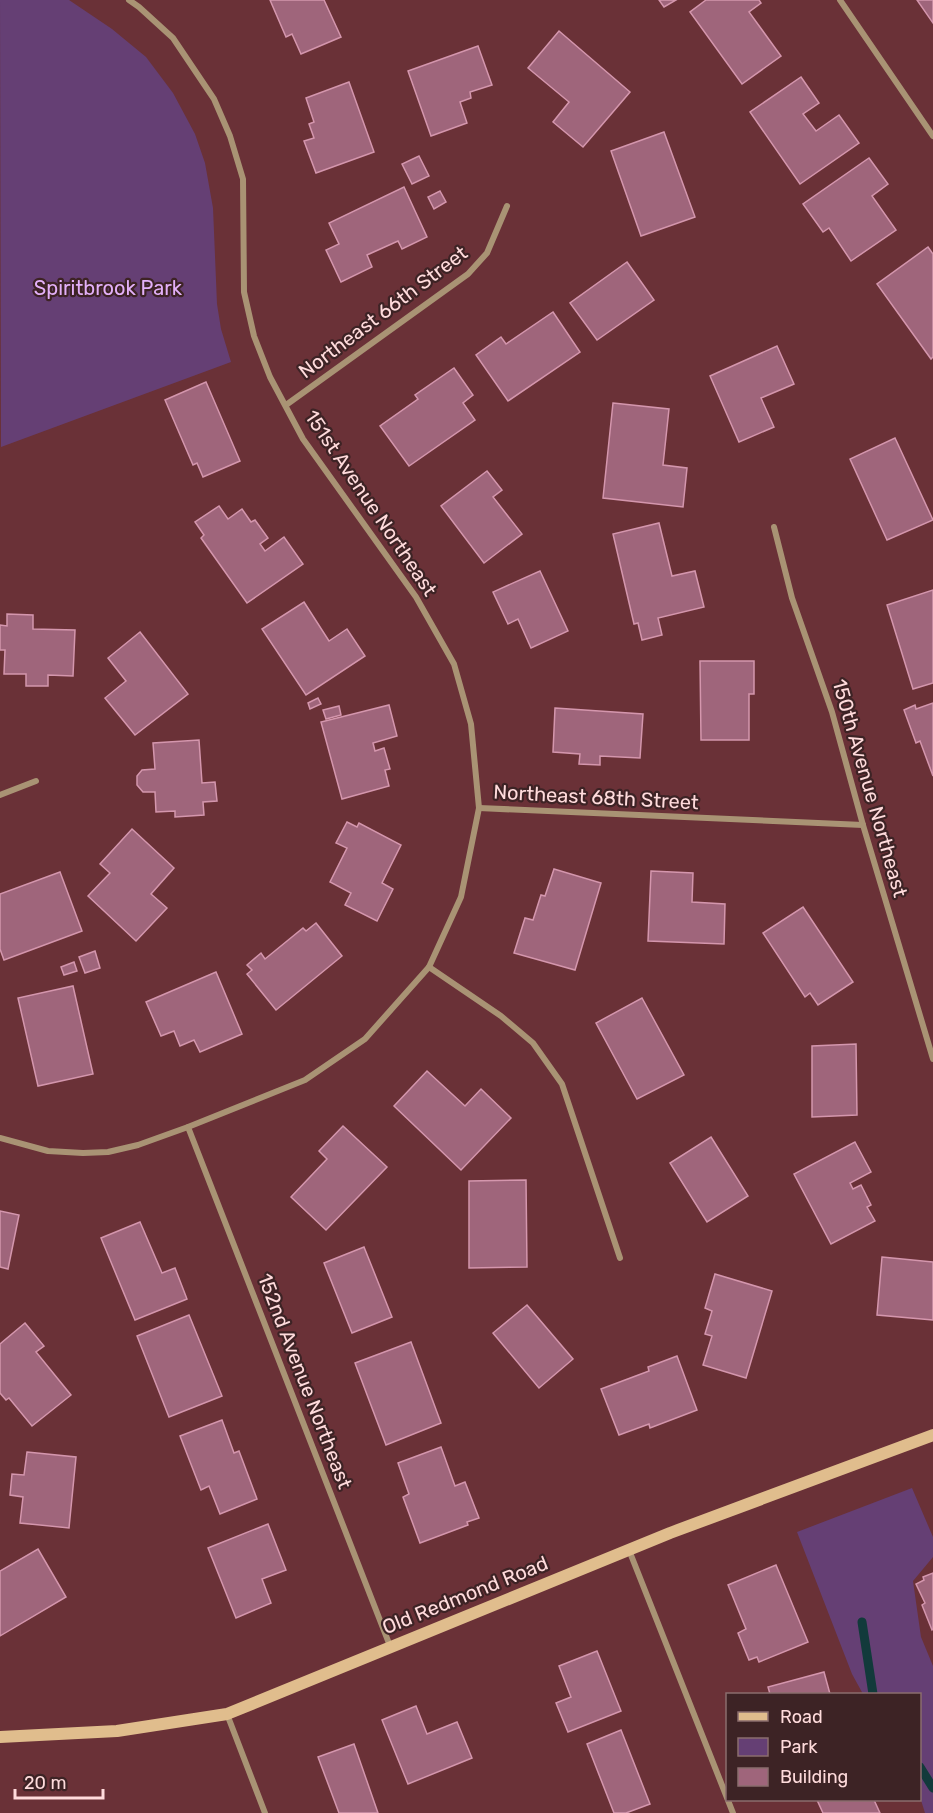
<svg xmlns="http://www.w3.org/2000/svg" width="933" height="1813" viewBox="0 0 933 1813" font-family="Rubik,sans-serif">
<rect width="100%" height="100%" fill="#6a3137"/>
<g fill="#653f74">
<polygon points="0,0 69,0 112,29 146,57 173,93 195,134 205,163 213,208 217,304 221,329 231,362 1,447"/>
<polygon points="912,1488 933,1537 933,1557 913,1581 921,1637 933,1666 933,1813 925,1813 920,1797 920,1694 863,1694 852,1674 797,1532"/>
</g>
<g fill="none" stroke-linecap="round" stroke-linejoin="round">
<g stroke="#123a3b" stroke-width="9">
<polyline points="862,1622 873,1694"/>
<polyline points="920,1767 933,1788"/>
</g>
</g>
<g fill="#9f657b" stroke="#d496ad" stroke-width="1.5">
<polygon points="270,0 324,0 341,37 301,54 292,34 286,37"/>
<polygon points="659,0 676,0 664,7"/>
<polygon points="706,0 759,0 761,3 749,12 781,56 742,84 690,12"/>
<polygon points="917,0 933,0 933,23"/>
<polygon points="559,31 630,92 583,147 553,122 569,102 528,68"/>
<polygon points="478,46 492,85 470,92 471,98 460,102 467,123 431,136 408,71"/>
<polygon points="801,77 819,103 803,114 816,131 839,115 859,143 800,184 750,112"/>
<polygon points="349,82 374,152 316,173 304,141 314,138 309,124 314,122 306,98"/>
<polygon points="664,132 695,217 641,236 611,151"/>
<polygon points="419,156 429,176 412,184 402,164"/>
<polygon points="869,158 888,184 872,196 896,230 851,261 829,228 823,232 803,204"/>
<polygon points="404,187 427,237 402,249 398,241 367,255 372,267 341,282 326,250 339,244 329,223"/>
<polygon points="440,191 446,202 434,209 428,197"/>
<polygon points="928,247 933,254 933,357 931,359 877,284"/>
<polygon points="627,262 654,300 597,340 570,303"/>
<polygon points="553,312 580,352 508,401 476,355 501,337 506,344"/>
<polygon points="777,346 794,384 761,398 774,427 739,442 710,376"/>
<polygon points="454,368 473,395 463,403 475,420 409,466 380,426 418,399 415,395"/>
<polygon points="206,382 240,461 203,477 197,463 193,465 165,400"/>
<polygon points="613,403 669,409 663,465 687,468 683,507 603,498"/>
<polygon points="895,438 933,520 887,540 850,459"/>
<polygon points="487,471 502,490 493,497 522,534 484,563 441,506"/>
<polygon points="219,506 228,519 242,509 251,522 255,520 268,538 260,544 265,551 284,537 303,564 247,603 201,538 204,535 195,522"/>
<polygon points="659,523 672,576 695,571 704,607 658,618 662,635 642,640 638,623 634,624 613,534"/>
<polygon points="540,571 568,631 531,648 518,619 508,624 493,592"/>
<polygon points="933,590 933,683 913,689 887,605"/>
<polygon points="304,602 329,641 347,629 365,656 306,695 262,629"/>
<polygon points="7,614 33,615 33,629 75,630 73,676 48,675 48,686 26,686 26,674 4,674 5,650 0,650 0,625 7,626"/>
<polygon points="140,632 188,694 135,735 105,698 126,681 108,658"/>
<polygon points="700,661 754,661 754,694 749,694 749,740 701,740"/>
<polygon points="318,698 321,704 310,709 308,703"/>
<polygon points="933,703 933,776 920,741 916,743 904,710 915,705 916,709"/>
<polygon points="389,705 397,736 373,743 375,751 384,748 390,769 385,770 389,786 342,799 321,722"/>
<polygon points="339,706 341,715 326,719 323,710"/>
<polygon points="555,708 643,714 640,758 600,756 600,765 579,764 580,754 553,752"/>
<polygon points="199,740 202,783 215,782 217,801 203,802 204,815 175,817 175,811 156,812 155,792 143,792 137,785 137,776 142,770 155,769 153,743"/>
<polygon points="347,822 357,827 359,823 401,845 382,883 393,889 377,921 345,905 351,893 330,882 347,848 336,843"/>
<polygon points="132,829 174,868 151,894 167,908 136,941 88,896 110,873 100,864"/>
<polygon points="554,869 601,883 575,970 514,953 525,918 533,920 541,895 545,896"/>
<polygon points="651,871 693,873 692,902 725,904 724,944 648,941"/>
<polygon points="60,872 82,931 4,960 0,949 0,894"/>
<polygon points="803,907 853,982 818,1005 810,993 805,997 763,933"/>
<polygon points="316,923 342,956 276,1010 247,974 252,970 247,965 261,953 265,959 303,928 306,931"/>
<polygon points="95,951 100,968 85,973 79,957"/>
<polygon points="74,962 77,971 64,975 61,967"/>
<polygon points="216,972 242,1034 200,1052 194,1040 180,1046 174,1031 161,1036 146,1002"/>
<polygon points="73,986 93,1074 38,1086 18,998"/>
<polygon points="642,998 684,1075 637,1099 596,1023"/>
<polygon points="856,1044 857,1115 812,1117 812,1046"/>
<polygon points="427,1071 465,1106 481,1089 511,1118 461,1170 394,1106"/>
<polygon points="343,1126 387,1167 326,1230 291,1197 327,1159 319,1151"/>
<polygon points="711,1137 748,1196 707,1222 670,1163"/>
<polygon points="855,1142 871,1172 850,1183 853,1189 861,1185 871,1205 867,1207 875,1221 831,1244 794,1174"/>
<polygon points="526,1180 527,1267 469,1268 469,1181"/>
<polygon points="0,1211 19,1215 8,1269 0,1267"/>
<polygon points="140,1222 162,1273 175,1268 187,1299 135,1320 101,1238"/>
<polygon points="364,1247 392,1317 352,1333 324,1263"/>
<polygon points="882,1257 933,1262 933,1320 877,1315"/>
<polygon points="715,1274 772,1291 746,1378 703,1365 712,1336 705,1334 712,1311 705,1308"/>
<polygon points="527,1305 573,1359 539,1388 493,1333"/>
<polygon points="189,1315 222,1396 169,1417 137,1336"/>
<polygon points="25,1323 44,1346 36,1352 71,1395 32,1426 9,1398 6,1400 0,1393 0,1344"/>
<polygon points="411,1342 441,1423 386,1445 355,1363"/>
<polygon points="677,1356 697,1410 650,1428 649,1424 619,1435 601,1389 649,1371 648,1367"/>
<polygon points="222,1420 234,1453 239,1451 257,1499 220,1514 209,1486 201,1490 180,1436"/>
<polygon points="441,1447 455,1486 465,1482 479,1518 467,1522 468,1525 420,1543 403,1497 409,1494 398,1463"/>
<polygon points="27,1452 76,1457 69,1528 20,1523 23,1497 10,1495 12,1474 24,1475"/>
<polygon points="268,1524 286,1570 262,1579 271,1603 236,1618 208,1548"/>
<polygon points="38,1549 66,1597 0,1636 0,1571"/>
<polygon points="776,1565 808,1642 759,1662 757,1657 749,1660 738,1633 746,1629 728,1585"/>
<polygon points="933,1573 933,1629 932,1630 922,1605 925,1603 916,1584 924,1580 923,1577"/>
<polygon points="597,1651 621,1711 568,1732 556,1703 571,1697 559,1666"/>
<polygon points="824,1672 830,1694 770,1694 768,1687"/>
<polygon points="416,1706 427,1734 457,1722 472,1758 408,1784 382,1720"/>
<polygon points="621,1730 650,1804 626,1813 614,1813 587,1744"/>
<polygon points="354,1744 378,1813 339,1813 318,1757"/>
<polygon points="817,1800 874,1800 880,1813 823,1813"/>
</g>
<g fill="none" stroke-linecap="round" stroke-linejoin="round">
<g stroke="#a99374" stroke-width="6">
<polyline points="840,0 933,136"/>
<polyline points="286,405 468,274 487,253 507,206"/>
<polyline points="774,527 792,598 832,712 863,825 933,1059"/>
<polyline points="0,795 36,781"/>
<polyline points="479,808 863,825"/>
<polyline points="429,967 501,1016 533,1043 562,1084 620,1258"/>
<polyline points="188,1127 390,1646"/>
<polyline points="0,1138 48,1151 83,1153 108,1152 138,1145 188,1127 305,1080 365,1039 429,967 461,897 479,808 471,724 454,664 416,597 303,439 270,377 254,336 244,292 243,179 230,136 214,99 173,38 139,7 129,0"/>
<polyline points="629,1550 733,1813"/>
<polyline points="227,1714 265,1813"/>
</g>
<polyline stroke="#e0bd8d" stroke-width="12" points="0,1737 117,1731 227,1714 670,1533 933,1435"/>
</g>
<g text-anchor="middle" stroke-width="4.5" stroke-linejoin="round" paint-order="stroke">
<g font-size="20" fill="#e3b0f9" stroke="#3d2325">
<text x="108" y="295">Spiritbrook Park</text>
</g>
<g font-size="20" fill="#ffdbdc" stroke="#3d2325">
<text transform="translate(383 312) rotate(-37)" y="7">Northeast 66th Street</text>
<text transform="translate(371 503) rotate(56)" y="7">151st Avenue Northeast</text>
<text transform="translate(870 788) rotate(74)" y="7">150th Avenue Northeast</text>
<text transform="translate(596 797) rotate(3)" y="7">Northeast 68th Street</text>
<text transform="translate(305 1381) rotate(69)" y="7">152nd Avenue Northeast</text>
<text transform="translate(465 1595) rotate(-22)" y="7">Old Redmond Road</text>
</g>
</g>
<rect x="726" y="1693" width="195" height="108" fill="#3d2325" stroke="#8b6d6e" stroke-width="1.5"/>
<rect x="738" y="1712" width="30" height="9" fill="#e0bd8d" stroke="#8b6d6e" stroke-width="1.5"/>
<text x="780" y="1723" font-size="18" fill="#ffdbdc">Road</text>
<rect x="738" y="1738" width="30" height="18" fill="#653f74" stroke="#8b6d6e" stroke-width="1.5"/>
<text x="780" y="1753" font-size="18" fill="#ffdbdc">Park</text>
<rect x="738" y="1768" width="30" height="18" fill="#9f657b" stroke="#8b6d6e" stroke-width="1.5"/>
<text x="780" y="1783" font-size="18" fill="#ffdbdc">Building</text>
<path d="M15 1789v9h88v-9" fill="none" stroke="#ffdbdc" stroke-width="3"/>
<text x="24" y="1789" font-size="18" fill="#ffdbdc" stroke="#3d2325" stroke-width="4.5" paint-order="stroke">20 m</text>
</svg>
